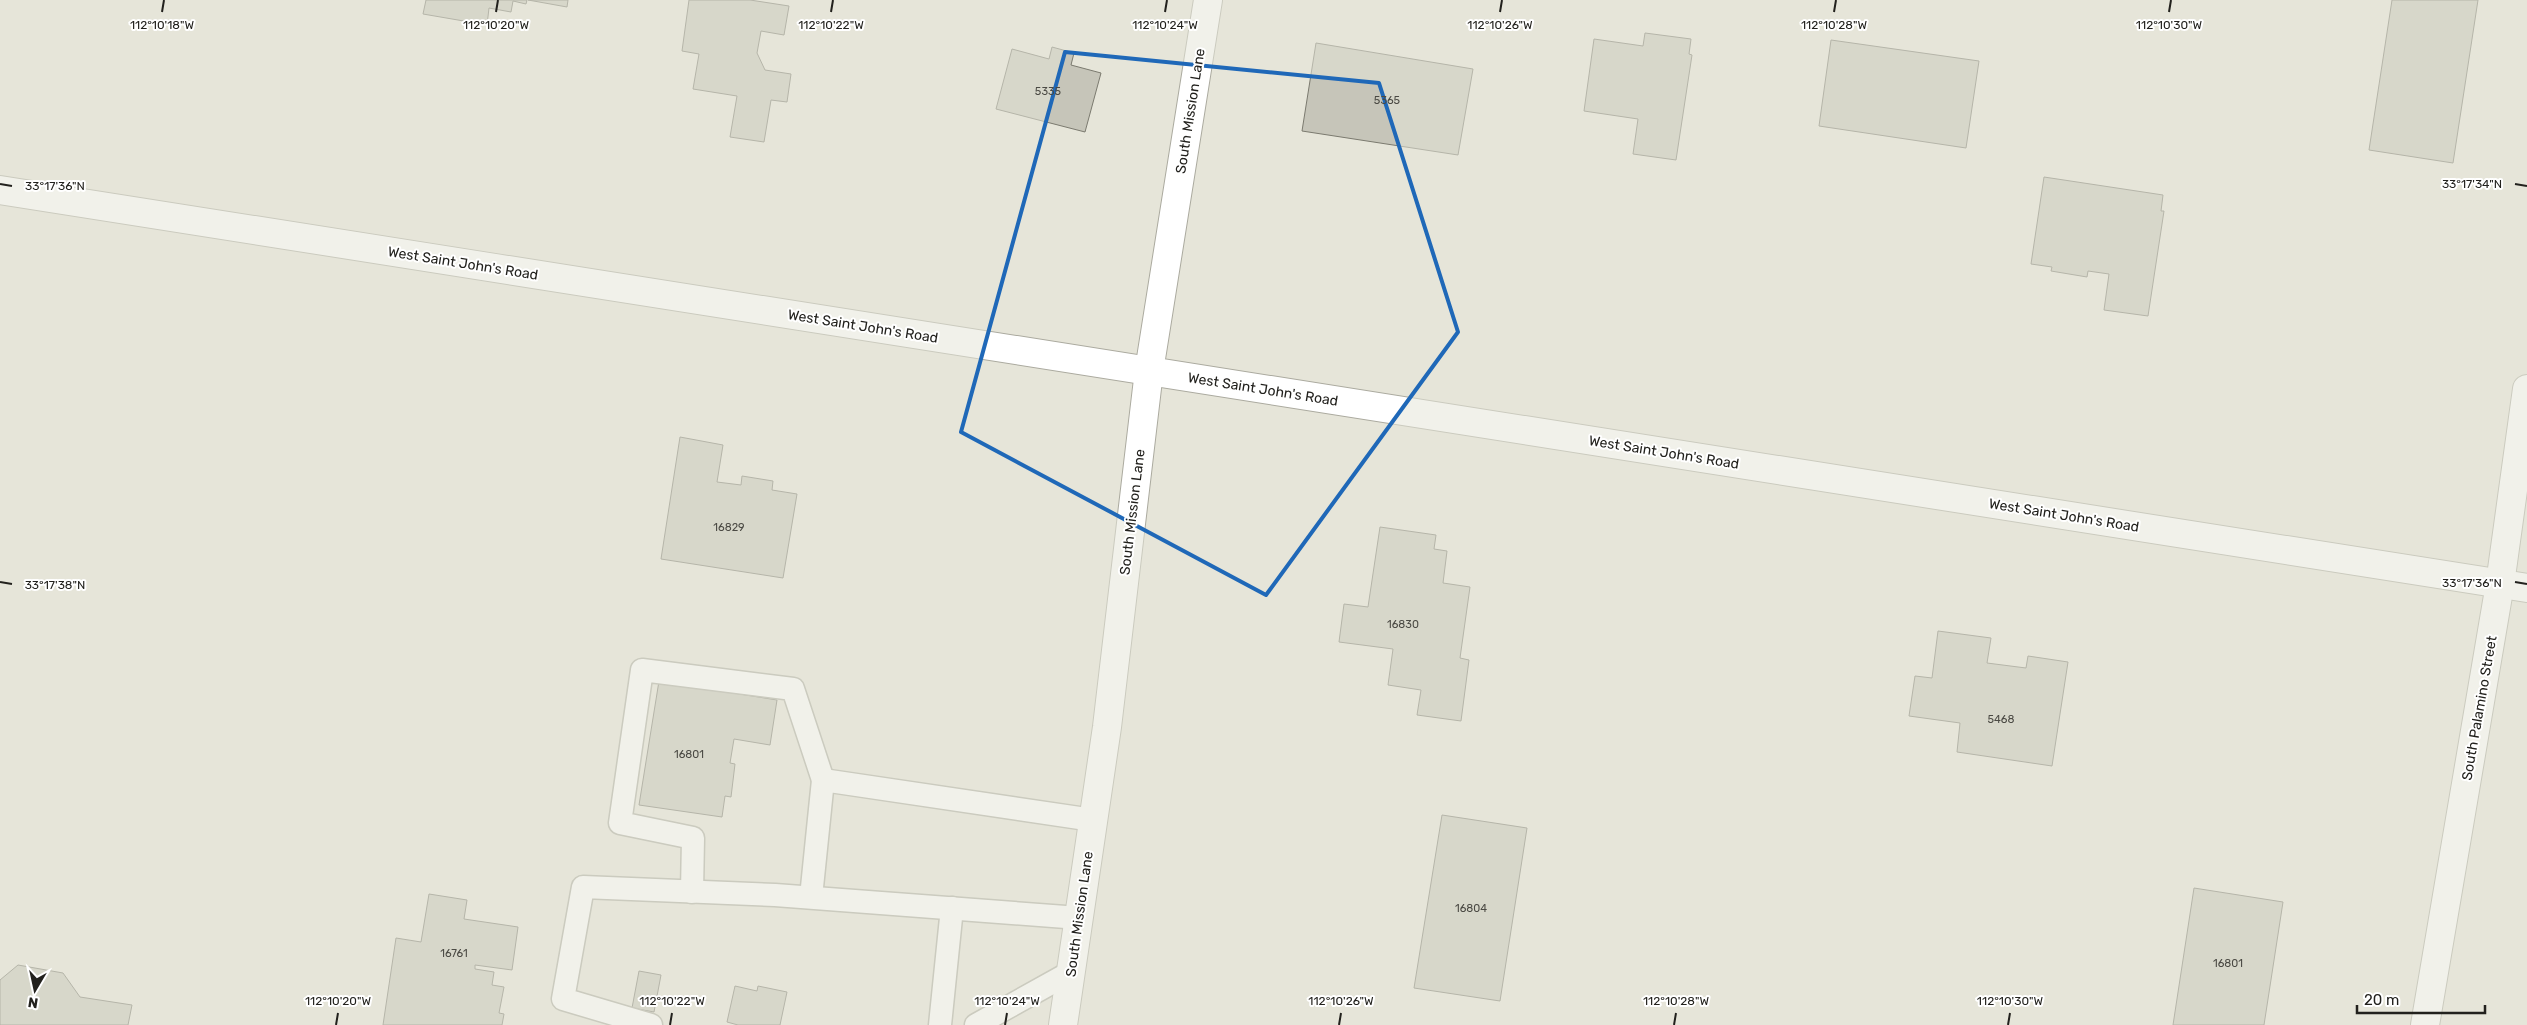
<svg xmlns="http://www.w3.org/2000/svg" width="2527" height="1025" viewBox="0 0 2527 1025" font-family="Rubik,sans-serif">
<rect width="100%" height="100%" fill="#e6e5d9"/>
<g fill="#c6c5b9" stroke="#7b7a6f">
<polygon points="426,0 527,0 526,4 513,1 511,12 489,8 487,25 423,14"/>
<polygon points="528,0 568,0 567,7"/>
<polygon points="689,0 750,0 789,6 784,35 761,31 757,53 765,70 791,74 787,102 771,100 764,142 730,137 737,96 693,89 699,54 682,51"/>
<polygon points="2392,0 2478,0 2453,163 2369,150"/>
<polygon points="1645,33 1691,39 1689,54 1692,55 1676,160 1633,154 1638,119 1584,111 1594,39 1643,46"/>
<polygon points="1831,40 1979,61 1966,148 1819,126"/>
<polygon points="1316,43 1473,69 1458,155 1302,131"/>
<polygon points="1052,47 1074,53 1071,65 1101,73 1085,132 996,109 1012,49 1049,59"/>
<polygon points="2044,177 2163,195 2161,211 2164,211 2148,316 2104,310 2109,274 2088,271 2087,277 2051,271 2052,267 2031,264"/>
<polygon points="680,437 723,445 717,482 741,485 742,476 773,481 772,490 797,494 783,578 661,559"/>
<polygon points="1380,527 1436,535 1434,549 1447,551 1443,583 1470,587 1460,658 1469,660 1461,721 1417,715 1421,690 1388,685 1393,649 1339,642 1344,604 1368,607"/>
<polygon points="1938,631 1991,638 1987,663 2026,668 2028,656 2068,662 2052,766 1957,752 1960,723 1909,716 1915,676 1932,678"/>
<polygon points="659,681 777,700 770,745 734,739 730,763 735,764 731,797 725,796 722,817 639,805"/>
<polygon points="1442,815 1527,828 1500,1001 1414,988"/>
<polygon points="2194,888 2283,902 2264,1025 2173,1025"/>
<polygon points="429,894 467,900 464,919 518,927 512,970 475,965 475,969 494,972 492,985 504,987 499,1013 504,1014 502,1025 383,1025 396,938 421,942"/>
<polygon points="18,965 63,973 80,997 132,1005 128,1025 0,1025 0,980"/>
<polygon points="639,971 661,975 654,1012 632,1008"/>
<polygon points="735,986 757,991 758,986 787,992 780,1025 738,1025 727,1022"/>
</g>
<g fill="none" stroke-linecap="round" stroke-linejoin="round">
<g stroke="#abaa9f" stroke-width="25">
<g id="service">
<polyline points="692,892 693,838 620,823 642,670 793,689 823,780"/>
<polyline points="811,897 823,780 1093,820"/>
<polyline points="651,1025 563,999 583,887 775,895 1079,918"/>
<polyline points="940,1025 952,908"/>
<polyline points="976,1025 1071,972"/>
</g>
</g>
<g stroke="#abaa9f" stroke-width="30">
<g id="minor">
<polyline points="1063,1025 1107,727 1149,371 1208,0"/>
<polyline points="2425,1025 2500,584 2527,389"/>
</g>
</g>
<g stroke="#abaa9f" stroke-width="30">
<polyline id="tertiary" points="0,190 2527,588"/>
</g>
<use href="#service" stroke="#fff" stroke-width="22"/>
<use href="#minor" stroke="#fff" stroke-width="28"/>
<use href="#tertiary" stroke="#fff" stroke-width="28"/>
</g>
<path d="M0 0H2527V1025H0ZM1065,52L1379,83L1458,332L1266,595L961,432Z" fill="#e6e5d9" fill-opacity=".55" fill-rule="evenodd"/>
<path fill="none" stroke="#1f68b8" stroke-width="4" stroke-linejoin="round" d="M1065,52L1379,83L1458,332L1266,595L961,432Z"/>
<path fill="none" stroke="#22211d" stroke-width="2" d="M162,12L164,0M496,12L498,0M831,12L833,0M1165,12L1167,0M1500,12L1502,0M1834,12L1836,0M2169,12L2171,0M0,184L12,186M2515,184L2527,186M0,582L12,584M2515,582L2527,584M336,1025L338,1013M670,1025L672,1013M1005,1025L1007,1013M1339,1025L1341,1013M1674,1025L1676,1013M2008,1025L2010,1013"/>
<g text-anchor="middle" stroke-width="4" stroke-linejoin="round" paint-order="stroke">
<g font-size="11" fill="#4b4a44">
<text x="1048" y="95">5335</text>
<text x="1387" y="104">5365</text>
<text x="729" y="531">16829</text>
<text x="1403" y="628">16830</text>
<text x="2001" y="723">5468</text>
<text x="689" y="758">16801</text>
<text x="1471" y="912">16804</text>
<text x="454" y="957">16761</text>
<text x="2228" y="967">16801</text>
</g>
<g font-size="14" fill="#22211d" stroke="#fff">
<text transform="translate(1190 111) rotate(-81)" y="5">South Mission Lane</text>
<text transform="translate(463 263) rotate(9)" y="5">West Saint John's Road</text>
<text transform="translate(863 326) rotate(9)" y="5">West Saint John's Road</text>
<text transform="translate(1263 389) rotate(9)" y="5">West Saint John's Road</text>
<text transform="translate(1664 452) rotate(9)" y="5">West Saint John's Road</text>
<text transform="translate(1132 512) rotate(-83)" y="5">South Mission Lane</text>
<text transform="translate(2064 515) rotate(9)" y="5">West Saint John's Road</text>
<text transform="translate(2479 708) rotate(-80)" y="5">South Palamino Street</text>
<text transform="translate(1079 914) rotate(-82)" y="5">South Mission Lane</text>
</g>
</g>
<g font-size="12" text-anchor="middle" fill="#22211d" stroke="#fff" stroke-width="4" stroke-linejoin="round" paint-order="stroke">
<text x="162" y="29">112°10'18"W</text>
<text x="496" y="29">112°10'20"W</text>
<text x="831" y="29">112°10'22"W</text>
<text x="1165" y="29">112°10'24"W</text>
<text x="1500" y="29">112°10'26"W</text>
<text x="1834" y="29">112°10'28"W</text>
<text x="2169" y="29">112°10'30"W</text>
<text x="2472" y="188">33°17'34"N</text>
<text x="55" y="190">33°17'36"N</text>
<text x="2472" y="587">33°17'36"N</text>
<text x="55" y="589">33°17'38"N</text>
<text x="338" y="1005">112°10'20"W</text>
<text x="672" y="1005">112°10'22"W</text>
<text x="1007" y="1005">112°10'24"W</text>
<text x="1341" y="1005">112°10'26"W</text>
<text x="1676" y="1005">112°10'28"W</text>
<text x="2010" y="1005">112°10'30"W</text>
</g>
<g transform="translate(35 990) rotate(189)" stroke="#ffffff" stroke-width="4" paint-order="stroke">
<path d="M0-4L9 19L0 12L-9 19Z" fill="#22211d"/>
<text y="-8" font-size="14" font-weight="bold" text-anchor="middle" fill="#22211d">N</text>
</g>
<path d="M2357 1005v8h128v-8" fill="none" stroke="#22211d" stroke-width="2.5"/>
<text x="2364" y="1005" font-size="15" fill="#22211d" stroke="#ffffff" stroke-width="4" paint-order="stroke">20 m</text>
</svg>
